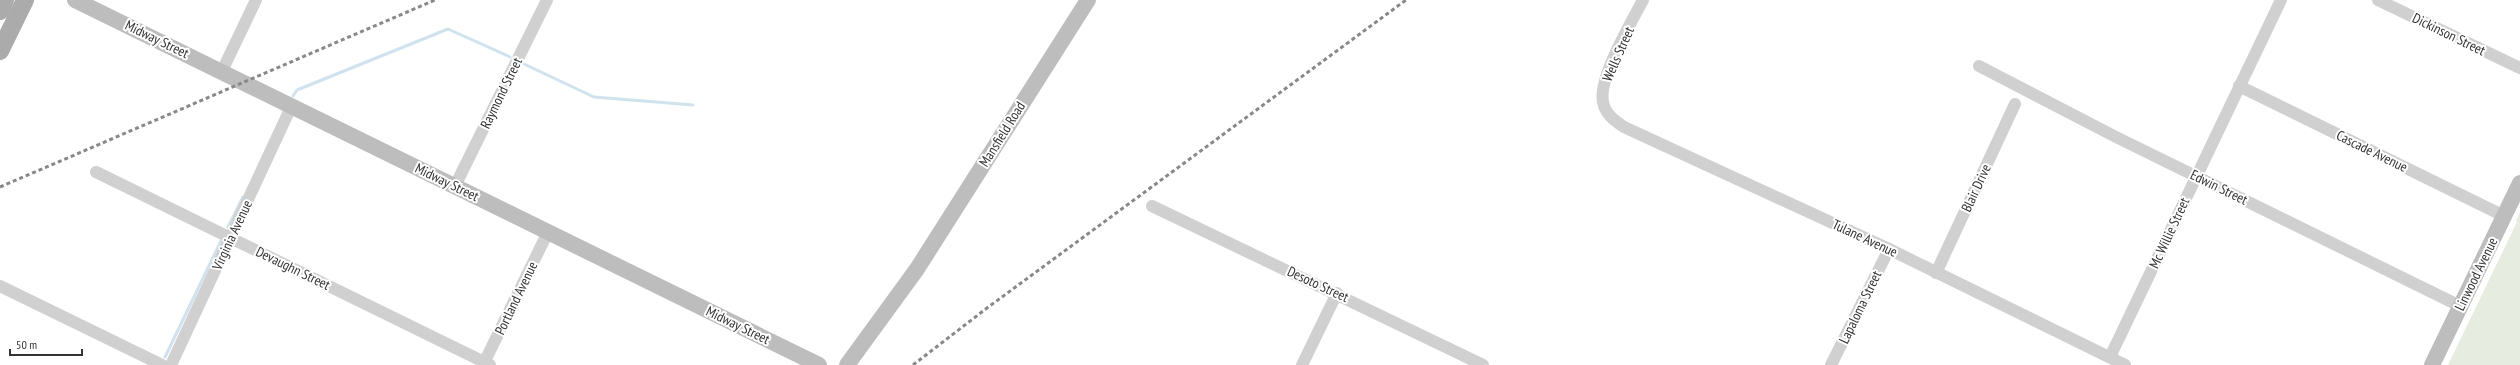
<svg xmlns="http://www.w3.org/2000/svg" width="2520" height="365" viewBox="0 0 2520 365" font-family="'PT Sans Narrow',sans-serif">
<rect width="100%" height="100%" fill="#fff"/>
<polygon fill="#e6ecdf" points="2520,212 2520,365 2448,365 2517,222 2516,221"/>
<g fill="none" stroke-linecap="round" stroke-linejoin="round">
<g stroke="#cfe2ee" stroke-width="3">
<polyline points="524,64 594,97 693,105"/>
<polyline points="293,96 297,90 448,29 510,57"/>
<polyline points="228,227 243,197"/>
<polyline points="165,357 221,241"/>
</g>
<g stroke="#d0d0d0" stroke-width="12">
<path d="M1643,0C1631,23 1598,78 1603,102C1605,114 1615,121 1624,127L1889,249L2125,365"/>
<polyline points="2378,0 2520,68"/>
<polyline points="1979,66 2116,137 2460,306"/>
<polyline points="222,71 256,0"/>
<polyline points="2239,86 2504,216"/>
<polyline points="96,172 490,365"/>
<polyline points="455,186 547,0"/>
<polyline points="1152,206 1483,365"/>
<polyline points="1936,273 2015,104"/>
<polyline points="0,286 162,365"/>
<polyline points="2110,357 2281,0"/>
<polyline points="171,365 292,105"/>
<polyline points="483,365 548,232"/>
<polyline points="1302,365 1337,293"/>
<polyline points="1831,365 1889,249"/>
</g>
<g stroke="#bdbdbd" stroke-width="16">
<polyline points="75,0 819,365"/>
<polyline points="847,365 917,269 1088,0"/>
<polyline points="2432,365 2520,183"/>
</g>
<g stroke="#ababab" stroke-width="18">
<polyline points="0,11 5,0"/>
<polyline points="0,51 25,0"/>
</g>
<g stroke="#888" stroke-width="3" stroke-dasharray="4 3" stroke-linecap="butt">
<polyline points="0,187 435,0"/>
<polyline points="913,365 987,308 1406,0"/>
</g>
</g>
<g text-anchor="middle" stroke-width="4" stroke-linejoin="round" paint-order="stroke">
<g font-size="14" fill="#333" stroke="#fff">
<text transform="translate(2449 34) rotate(26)" y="5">Dickinson Street</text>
<text transform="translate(157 39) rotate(26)" y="5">Midway Street</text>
<text transform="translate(1618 54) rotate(-66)" y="5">Wells Street</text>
<text transform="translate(501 93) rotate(-64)" y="5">Raymond Street</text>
<text transform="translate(1002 134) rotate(-58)" y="5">Mansfield Road</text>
<text transform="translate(2372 151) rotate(26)" y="5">Cascade Avenue</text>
<text transform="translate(447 182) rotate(26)" y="5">Midway Street</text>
<text transform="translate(2219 187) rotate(26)" y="5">Edwin Street</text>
<text transform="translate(1976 188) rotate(-65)" y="5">Blair Drive</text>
<text transform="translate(2169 233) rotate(-65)" y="5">Mc Willie Street</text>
<text transform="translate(232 235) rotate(-65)" y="5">Virginia Avenue</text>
<text transform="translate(1865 238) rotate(25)" y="5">Tulane Avenue</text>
<text transform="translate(293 268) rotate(26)" y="5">Devaughn Street</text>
<text transform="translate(2476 274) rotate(-64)" y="5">Linwood Avenue</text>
<text transform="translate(1318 284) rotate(25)" y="5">Desoto Street</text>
<text transform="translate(516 298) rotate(-64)" y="5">Portland Avenue</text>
<text transform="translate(1860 307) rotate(-64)" y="5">Lapaloma Street</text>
<text transform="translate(738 325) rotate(26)" y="5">Midway Street</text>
</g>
</g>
<path d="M10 349v6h72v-6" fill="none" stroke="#333333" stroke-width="2"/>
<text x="16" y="349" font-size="12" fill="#333333" stroke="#ffffff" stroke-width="3" paint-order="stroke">50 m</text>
</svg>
